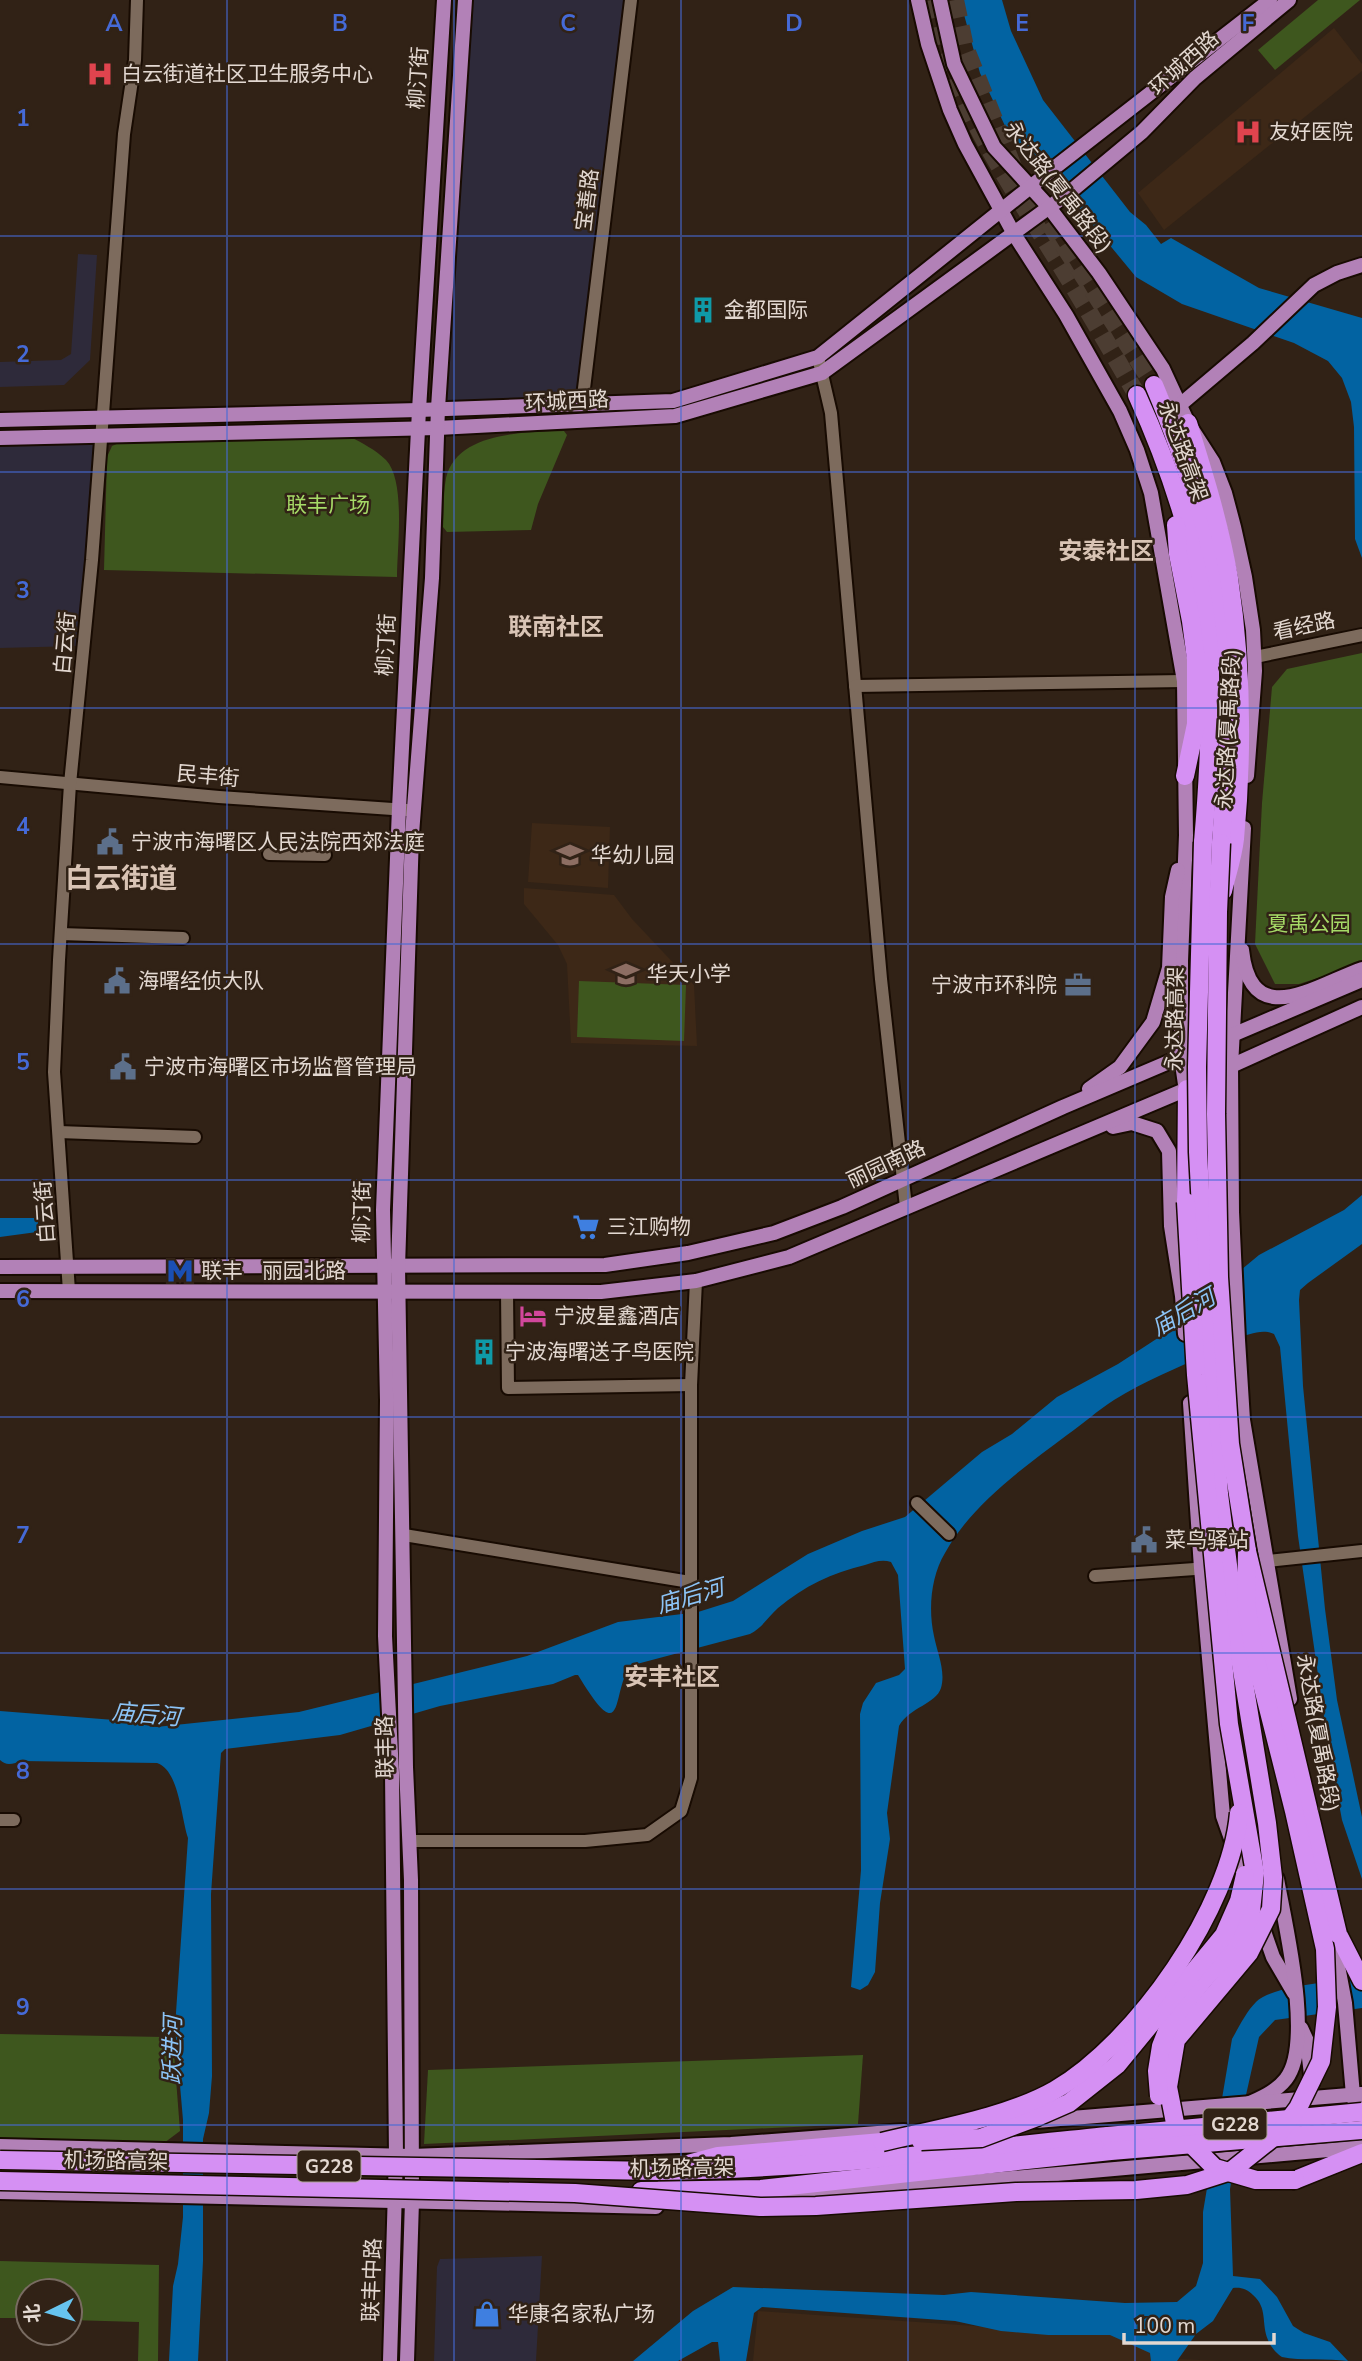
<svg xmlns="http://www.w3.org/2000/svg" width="1362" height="2361" viewBox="0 0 1362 2361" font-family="'Nunito Sans','Noto Sans SC',sans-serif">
<rect width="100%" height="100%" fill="#312216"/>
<g fill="#2e2a3a">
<polygon points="468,0 627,0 579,401 442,405"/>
<polygon points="78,254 97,255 90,360 64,385 0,387 0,362 61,360 71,354"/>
<polygon points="89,442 97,444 77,646 0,648 0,444"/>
<polygon points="542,2256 536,2361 434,2361 437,2267 440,2259"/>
</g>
<g fill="#3d2817">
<polygon points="1334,28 1362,64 1362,71 1164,230 1138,193"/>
<polygon points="532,823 610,827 608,888 528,882"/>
<polygon points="524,888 614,895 632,919 694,985 697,1046 571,1043 567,964 558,945 524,904"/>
<polygon points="758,2311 1048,2331 1111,2331 1177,2359 1222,2361 753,2361"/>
</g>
<g fill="#3e571e">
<polygon points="1318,0 1360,0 1275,70 1258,50"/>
<path d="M564,431L567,435L538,504L531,530L447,532L443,527C444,512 443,494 446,478C457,431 527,432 564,431Z"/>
<path d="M349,436C362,443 376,450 386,460C406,481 397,548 397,577L104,570L107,457L112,446L121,442Z"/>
<polygon points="1362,653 1362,964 1299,984 1275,984 1255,944 1262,803 1272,687 1287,669"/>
<polygon points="579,981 686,985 684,1041 577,1037"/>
<polygon points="0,2034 164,2037 173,2040 180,2131 164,2143 0,2141"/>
<polygon points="863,2055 858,2124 424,2144 428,2070"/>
<polygon points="0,2261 159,2265 158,2361 138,2361 139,2322 70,2320 70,2291 28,2291 28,2318 0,2318"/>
</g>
<g fill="#0263a2">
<polygon points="960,0 1002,0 1011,31 1043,100 1130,212 1146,225 1161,244 1171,238 1259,288 1362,318 1362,558 1355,539 1354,427 1351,402 1342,378 1328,361 1294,343 1182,304 1136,277 1032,151 1022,152 1015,147 980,73"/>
<path d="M1362,1195V1244L1308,1283L1300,1290L1299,1300L1303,1386L1325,1609L1337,1700L1362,1817V1879L1342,1820L1328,1744L1298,1536L1280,1347L1274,1334C1256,1325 1226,1345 1209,1353C1178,1368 1144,1381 1114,1400C1098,1410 1083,1424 1067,1435C1023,1468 972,1504 945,1553C931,1576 928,1609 934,1636C937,1652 946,1671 941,1688C936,1704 910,1707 899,1726L887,1813L890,1839L880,1903L875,1972L868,1985L860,1990L851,1987L861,1870L860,1714L863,1703L876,1683L899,1675L905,1669L898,1575L891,1562C882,1559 874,1562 865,1565C832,1573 804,1586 778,1608C768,1617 762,1628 750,1634L633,1665C610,1682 628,1758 578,1675H575L553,1684L440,1706L340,1735L225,1749L221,1753L211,1894L212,2076L209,2113L203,2139V2261L198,2361H169L173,2286L178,2264L183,2217V2120L175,2027L188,1838C181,1817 179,1770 157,1763L22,1761C14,1763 7,1767 0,1760V1711L127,1721L156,1727L299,1712L527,1656L618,1622L698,1612L733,1601L808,1554L862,1531L905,1517L982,1452L1012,1434L1057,1397L1118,1364L1164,1334L1259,1255L1344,1210Z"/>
<polygon points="0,1218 35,1218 38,1222 37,1232 0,1237"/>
<path d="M1362,1977V2008L1275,2020L1259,2037L1246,2095L1230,2189L1233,2276L1260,2279L1277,2297L1293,2326L1304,2333L1330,2342L1348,2361C1328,2358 1300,2361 1282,2357C1277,2354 1270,2346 1268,2340C1261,2323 1268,2308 1253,2295C1247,2289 1241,2287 1233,2288L1213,2321L1196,2334L1177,2361H1151L1150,2353L1110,2335H1048L1001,2331L955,2321L762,2307L754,2313L746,2361H720L718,2342H712L678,2361H633L693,2311L733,2287L944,2295L971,2292L1125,2303L1177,2302L1196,2286L1203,2263V2212L1232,2039C1239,2027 1246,2012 1256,2002C1270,1986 1339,1981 1362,1977Z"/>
</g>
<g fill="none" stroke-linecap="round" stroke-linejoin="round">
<g stroke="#4c3d32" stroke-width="18" stroke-dasharray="18 9" stroke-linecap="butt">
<path d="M932,0C948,90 997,163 1045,240C1077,291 1107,343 1137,395"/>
<polyline points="955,0 965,47 1013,167 1154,385"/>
</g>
<g stroke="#180b02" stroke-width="16">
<g id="minor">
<polyline points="818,357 831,413 881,979 906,1207"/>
<polyline points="582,405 631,0"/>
<polyline points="1255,657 1362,635"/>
<polyline points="855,686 1184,681"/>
<polyline points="0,777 219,797 407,810"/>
<polyline points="269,854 325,855"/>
<polyline points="61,934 183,938"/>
<polyline points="59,1132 195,1137"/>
<polyline points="69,1291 54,1072 59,960 70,784 92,560 124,134 135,60 137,0"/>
<polyline points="507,1292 508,1388 691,1385"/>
<polyline points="917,1503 949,1534"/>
<polyline points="404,1535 690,1582"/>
<polyline points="1258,1562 1362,1551"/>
<polyline points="1095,1576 1209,1568"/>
<polyline points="0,1820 14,1820"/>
<polyline points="409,1841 585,1841 647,1835 681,1811 691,1778 691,1385 696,1281"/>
</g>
</g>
<g stroke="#180b02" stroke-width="18">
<g id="major">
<polyline points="918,0 928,44 950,110 965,144 1014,234 1066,315 1120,411 1137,450 1151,493 1184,681 1186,835 1181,961 1181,1057 1187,1098"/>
<polyline points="940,0 954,64 994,147 1048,206 1099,273 1163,369 1188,423 1213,462 1225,493 1234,527 1245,577 1253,630 1255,671 1247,776"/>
<polyline points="1181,404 1253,343 1314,285 1337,273 1362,265"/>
<polyline points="0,420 419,410 673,401 818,357 1049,172 1270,0"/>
<polyline points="0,438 438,428 675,416 822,373 1070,192 1142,132 1195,78 1289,0"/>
<polyline points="1244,828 1231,1066 1232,1212 1238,1340 1243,1420 1290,1699"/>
<path d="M1242,950C1251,1033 1316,985 1362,969"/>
<polyline points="1089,1089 1120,1067 1153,1022 1169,968 1172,897 1178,870"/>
<polyline points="1113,1127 1132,1123 1157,1131 1169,1151 1171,1226 1182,1296 1185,1334"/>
<polyline points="0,1267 605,1265 688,1253 774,1233 842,1207 1063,1107 1362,980"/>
<polyline points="0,1291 601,1292 696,1281 789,1257 1187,1089 1231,1066 1362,1007"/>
<polyline points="1190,1403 1201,1568 1223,1816 1247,1884"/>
<polyline points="1260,1920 1273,1957 1294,1993"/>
<polyline points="1331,1929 1345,2003 1353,2095 1359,2120"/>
<polyline points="1301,2028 1307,2041 1312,2083"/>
<path d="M1245,2105C1259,2099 1276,2092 1286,2079C1314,2043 1285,1924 1277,1879"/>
<polyline points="1036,2121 1361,2094"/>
<polyline points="0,2146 412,2156 731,2144 904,2131"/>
<polyline points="0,2192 656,2207"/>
<polyline points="778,2199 1362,2147"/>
<polyline points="390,2361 396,2155 392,1773 385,1636 387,1400 383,1210 399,808 419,410 444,0"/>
<polyline points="407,2361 412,2201 411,1880 406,1767 398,1267 412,834 432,578 438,408 465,0"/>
</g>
</g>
<g stroke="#180b02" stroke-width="21">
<g id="highway">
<path d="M1154,385C1176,437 1195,490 1207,545C1216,582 1220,620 1226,658"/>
<path d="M1137,395C1174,476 1207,578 1210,667C1211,725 1208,784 1203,842"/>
<path d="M1188,423C1204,474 1220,525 1229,578C1242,664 1243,753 1235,839C1233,857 1227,874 1223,891"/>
<polyline points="1176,525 1178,554 1191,621 1196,659 1196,724 1185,776"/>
<polyline points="1221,843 1228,734"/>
<polyline points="1186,1202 1187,1089"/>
<polyline points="1338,1934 1362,1981"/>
<polyline points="688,2164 718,2156 882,2142"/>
<path d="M658,2171C809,2169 959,2151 1108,2136"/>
<polyline points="1295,2180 1362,2153"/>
<polyline points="641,2191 761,2189 1111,2151"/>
</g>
</g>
<use href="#minor" stroke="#7d6b5d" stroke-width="12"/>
<use href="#major" stroke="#b281b7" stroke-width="14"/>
<use href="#highway" stroke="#d590f3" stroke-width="18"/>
<g stroke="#180b02" stroke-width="21" stroke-linecap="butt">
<g id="highway-bridge">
<polyline points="1203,842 1197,1067 1198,1152 1206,1304 1219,1494 1239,1652 1267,1823 1273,1877 1271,1909 1249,1953 1176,2040 1168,2087 1175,2123 1188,2141 1215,2168 1256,2180 1295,2180"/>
<polyline points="1221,843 1218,912 1216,1114 1219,1277 1230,1444 1247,1551 1338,1934"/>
<polyline points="1159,2096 1157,2071 1161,2046 1171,2021 1206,1977 1226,1956 1244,1932 1251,1911 1255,1873 1229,1724 1196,1375 1186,1202"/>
<polyline points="1108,2136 1362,2112"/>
<polyline points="921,2141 981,2138 1037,2117 1069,2103 1117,2065 1224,1935 1239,1901 1245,1875"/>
<path d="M882,2142C936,2129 1008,2117 1055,2090C1137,2042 1231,1907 1239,1813"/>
<polyline points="1111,2151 1362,2130"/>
<polyline points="0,2160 658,2171"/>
<polyline points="0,2181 575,2193 760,2207 816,2206 1016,2192 1136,2190 1187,2185 1231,2171 1280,2132 1298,2108 1321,2061 1327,2007 1325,1949 1294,1811 1254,1652 1246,1603 1247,1551"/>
</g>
</g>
<use href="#highway-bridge" stroke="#d590f3" stroke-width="18"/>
</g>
<path fill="none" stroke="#456ad7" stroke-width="2" stroke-opacity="0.55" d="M227,0V2361M454,0V2361M681,0V2361M908,0V2361M1135,0V2361M0,236H1362M0,472H1362M0,708H1362M0,944H1362M0,1180H1362M0,1417H1362M0,1653H1362M0,1889H1362M0,2125H1362"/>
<defs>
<g id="hospital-bare" transform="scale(2.1)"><path d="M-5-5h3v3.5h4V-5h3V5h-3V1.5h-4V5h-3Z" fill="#e0444e" stroke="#312216" stroke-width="2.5" paint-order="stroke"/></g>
<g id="building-bare" transform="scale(2.1)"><path d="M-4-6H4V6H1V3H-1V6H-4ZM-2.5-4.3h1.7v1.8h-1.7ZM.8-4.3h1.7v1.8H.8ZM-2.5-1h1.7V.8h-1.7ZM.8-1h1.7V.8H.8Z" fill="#0f9aa8" stroke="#312216" stroke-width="2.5" paint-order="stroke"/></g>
<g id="civic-bare" transform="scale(2.1)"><path d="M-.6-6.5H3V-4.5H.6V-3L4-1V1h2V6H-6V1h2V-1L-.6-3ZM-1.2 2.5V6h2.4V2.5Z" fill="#5c6f8a" stroke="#312216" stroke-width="2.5" paint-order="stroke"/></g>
<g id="school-bare" transform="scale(2.1)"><path d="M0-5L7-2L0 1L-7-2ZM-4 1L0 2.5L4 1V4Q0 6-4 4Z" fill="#8d6e63" stroke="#312216" stroke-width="2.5" paint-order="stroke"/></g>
<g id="office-bare" transform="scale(2.1)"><path d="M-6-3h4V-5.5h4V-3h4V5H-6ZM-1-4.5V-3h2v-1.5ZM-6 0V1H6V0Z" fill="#5c6f8a" stroke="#312216" stroke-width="2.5" paint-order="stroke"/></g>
<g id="supermarket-bare" transform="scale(2.1)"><path d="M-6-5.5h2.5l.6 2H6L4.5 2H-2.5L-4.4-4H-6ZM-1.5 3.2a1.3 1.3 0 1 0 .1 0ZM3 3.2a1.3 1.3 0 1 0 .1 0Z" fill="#3f7fe0" stroke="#312216" stroke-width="2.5" paint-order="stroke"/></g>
<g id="metro-bare" transform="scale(2.1)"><path d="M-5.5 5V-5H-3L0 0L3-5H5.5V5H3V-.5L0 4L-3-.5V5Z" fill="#1a4fb4" stroke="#312216" stroke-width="2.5" paint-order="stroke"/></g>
<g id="hotel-bare" transform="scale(2.1)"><path d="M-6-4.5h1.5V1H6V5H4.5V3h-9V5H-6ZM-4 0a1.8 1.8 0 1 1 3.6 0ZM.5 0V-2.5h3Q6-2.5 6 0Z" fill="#d1479c" stroke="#312216" stroke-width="2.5" paint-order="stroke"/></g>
<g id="shop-bare" transform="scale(2.1)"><path d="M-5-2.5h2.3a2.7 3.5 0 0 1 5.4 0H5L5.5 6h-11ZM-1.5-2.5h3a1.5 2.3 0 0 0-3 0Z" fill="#3f7fe0" stroke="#312216" stroke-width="2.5" paint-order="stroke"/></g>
</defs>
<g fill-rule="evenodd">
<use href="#hospital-bare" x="100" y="74"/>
<use href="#hospital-bare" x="1248" y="132"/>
<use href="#building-bare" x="703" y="310"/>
<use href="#civic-bare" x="110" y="842"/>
<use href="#school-bare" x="570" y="855"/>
<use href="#school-bare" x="626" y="974"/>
<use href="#civic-bare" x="117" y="981"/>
<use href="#office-bare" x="1078" y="985"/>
<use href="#civic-bare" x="123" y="1067"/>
<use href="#supermarket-bare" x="586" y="1227"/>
<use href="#metro-bare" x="180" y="1271"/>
<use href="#hotel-bare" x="533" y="1316"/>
<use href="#building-bare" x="484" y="1352"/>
<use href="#civic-bare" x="1144" y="1540"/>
<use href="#shop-bare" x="487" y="2314"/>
</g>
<g text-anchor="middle" stroke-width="5" stroke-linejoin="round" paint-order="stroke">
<g fill="#312216" stroke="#aea199" stroke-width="2">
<rect x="1203.5" y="2108.5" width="63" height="31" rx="5"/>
<rect x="297.5" y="2150.5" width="63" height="31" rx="5"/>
</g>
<g font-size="19" font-weight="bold" fill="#e3d8d1">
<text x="1235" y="2131">G228</text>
<text x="329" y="2173">G228</text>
</g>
<g font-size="21" fill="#e3d8d1" stroke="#312216">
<text transform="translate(1184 63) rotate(-42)" y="7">环城西路</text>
<text transform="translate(418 78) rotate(-86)" y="7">柳汀街</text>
<text transform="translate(1058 187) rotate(52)" y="7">永达路(夏禹路段)</text>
<text transform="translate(587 200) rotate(-83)" y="7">宝善路</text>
<text transform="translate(567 401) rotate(-3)" y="7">环城西路</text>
<text transform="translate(1183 451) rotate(70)" y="7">永达路高架</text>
<text transform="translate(1304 626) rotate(-12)" y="7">看经路</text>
<text transform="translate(65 643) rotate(-85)" y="7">白云街</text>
<text transform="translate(386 645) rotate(-87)" y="7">柳汀街</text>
<text transform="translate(1228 729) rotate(-87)" y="7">永达路(夏禹路段)</text>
<text transform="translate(208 776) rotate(5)" y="7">民丰街</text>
<text transform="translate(1175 1019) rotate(-89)" y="7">永达路高架</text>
<text transform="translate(886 1164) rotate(-25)" y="7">丽园南路</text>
<text transform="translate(45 1212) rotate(-94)" y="7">白云街</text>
<text transform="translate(362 1212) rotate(-89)" y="7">柳汀街</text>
<text x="304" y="1278">丽园北路</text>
<text transform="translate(1318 1733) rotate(80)" y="7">永达路(夏禹路段)</text>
<text transform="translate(385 1747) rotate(-91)" y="7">联丰路</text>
<text transform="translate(116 2161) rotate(1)" y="7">机场路高架</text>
<text transform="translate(682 2168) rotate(-1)" y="7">机场路高架</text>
<text transform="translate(372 2280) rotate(-88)" y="7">联丰中路</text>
</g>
<g font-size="21" fill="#e3d8d1" stroke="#312216" text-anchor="start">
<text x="121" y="81">白云街道社区卫生服务中心</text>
<text x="1269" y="139">友好医院</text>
<text x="724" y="317">金都国际</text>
<text x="131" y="849">宁波市海曙区人民法院西郊法庭</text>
<text x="591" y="862">华幼儿园</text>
<text x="647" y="981">华天小学</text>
<text x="138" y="988">海曙经侦大队</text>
<text x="1057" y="992" text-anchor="end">宁波市环科院</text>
<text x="144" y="1074">宁波市海曙区市场监督管理局</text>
<text x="607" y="1234">三江购物</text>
<text x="201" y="1278">联丰</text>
<text x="554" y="1323">宁波星鑫酒店</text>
<text x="505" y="1359">宁波海曙送子鸟医院</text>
<text x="1165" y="1547">菜鸟驿站</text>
<text x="508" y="2321">华康名家私广场</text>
</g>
<g font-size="21" fill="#a6da67" stroke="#312216">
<text x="328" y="512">联丰广场</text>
<text x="1309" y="931">夏禹公园</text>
</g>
<g font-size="23" font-style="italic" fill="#8cc4f7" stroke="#312216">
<text transform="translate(1183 1312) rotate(-30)" y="8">庙后河</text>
<text transform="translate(690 1596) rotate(-16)" y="8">庙后河</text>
<text transform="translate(146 1714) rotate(5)" y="8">庙后河</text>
<text transform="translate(172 2050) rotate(-89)" y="8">跃进河</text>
</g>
<g font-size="24" font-weight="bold" fill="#d9c4b5" stroke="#312216">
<text x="1106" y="559">安泰社区</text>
<text x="556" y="635">联南社区</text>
<text x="672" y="1685">安丰社区</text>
</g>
<g font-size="28" font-weight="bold" fill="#d9c4b5" stroke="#312216">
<text x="121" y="888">白云街道</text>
</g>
</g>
<g font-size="23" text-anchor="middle" font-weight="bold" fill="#456ad7" stroke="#312216" stroke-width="5" stroke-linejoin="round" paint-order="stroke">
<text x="114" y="31">A</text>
<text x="340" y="31">B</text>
<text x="568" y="31">C</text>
<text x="794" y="31">D</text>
<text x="1022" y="31">E</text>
<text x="1248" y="31">F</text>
<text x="23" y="126">1</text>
<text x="23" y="362">2</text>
<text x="23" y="598">3</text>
<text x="23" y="834">4</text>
<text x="23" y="1070">5</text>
<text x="23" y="1307">6</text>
<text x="23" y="1543">7</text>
<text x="23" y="1779">8</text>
<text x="23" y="2015">9</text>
</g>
<g transform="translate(49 2312) rotate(265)"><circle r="33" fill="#312216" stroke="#786b61" stroke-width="2"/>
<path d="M0-5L12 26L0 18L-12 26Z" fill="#67c4ef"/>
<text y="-10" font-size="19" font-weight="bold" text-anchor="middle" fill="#e3d8d1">北</text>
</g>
<path d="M1124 2333v10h150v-10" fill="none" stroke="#e3d8d1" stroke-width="3.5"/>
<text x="1134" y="2333" font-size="21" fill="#e3d8d1" stroke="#312216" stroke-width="5" paint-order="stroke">100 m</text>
</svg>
